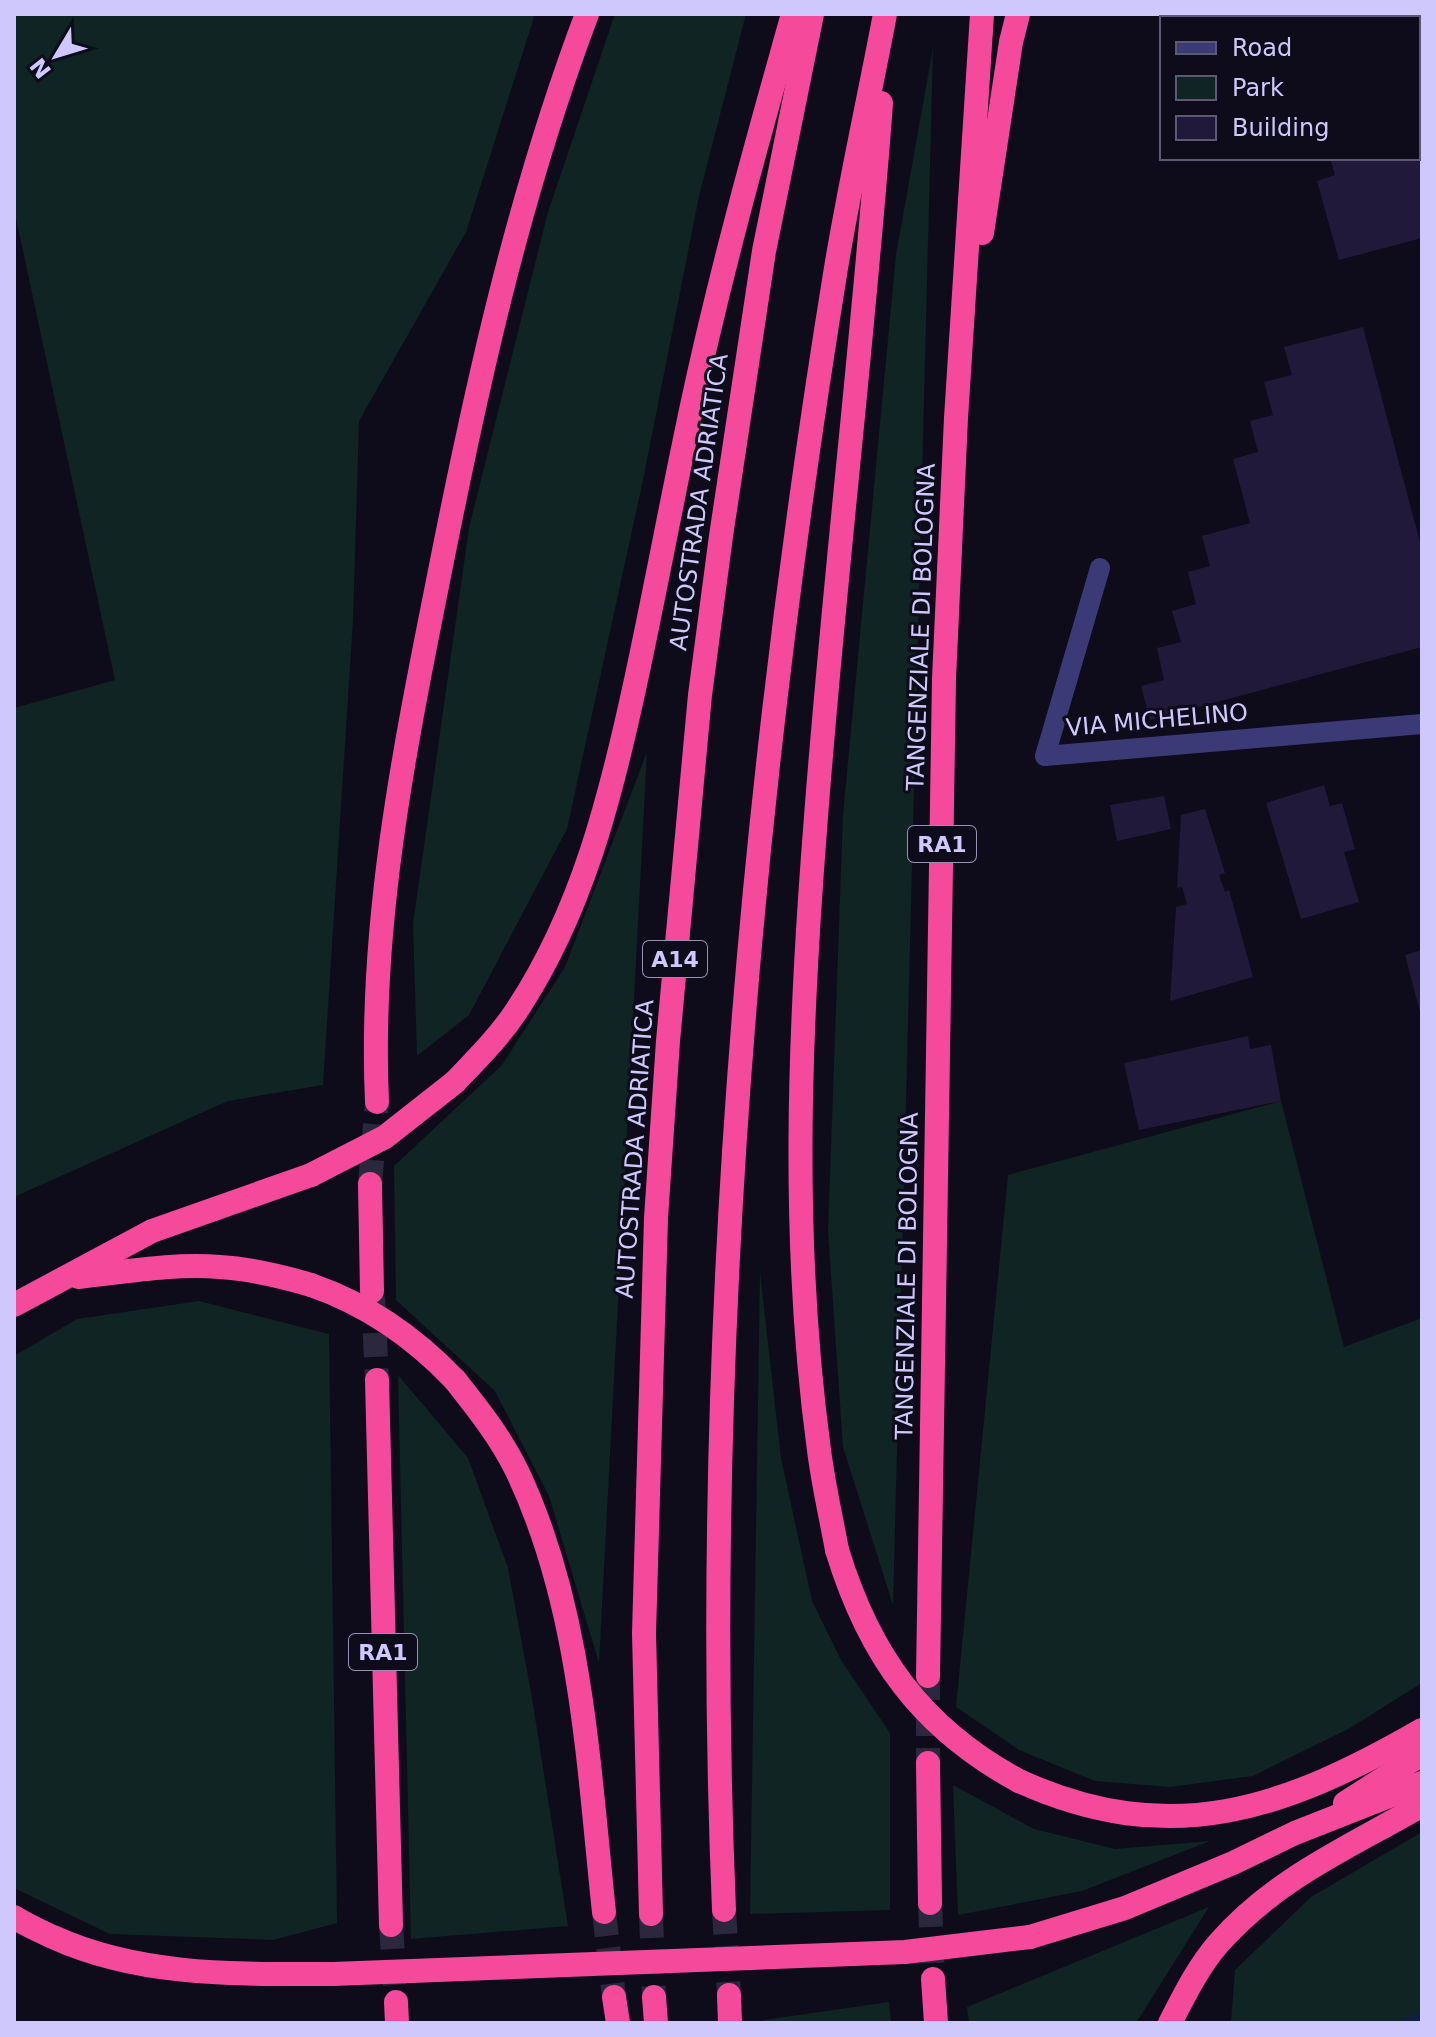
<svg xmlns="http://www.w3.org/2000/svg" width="1436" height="2037" viewBox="0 0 1436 2037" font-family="'DejaVu Sans',sans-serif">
<rect width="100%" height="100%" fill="#0e0c1b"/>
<g fill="#0f2423">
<polygon points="14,14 535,14 466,232 359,421 353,620 323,1085 228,1101 14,1197 14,708 115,680 14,209"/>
<polygon points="615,14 746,14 699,196 643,480 567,829 469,1015 417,1056 413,924 469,528 548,212"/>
<polygon points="933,48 893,1605 843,1447 828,1231 843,815 896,255"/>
<polygon points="647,752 599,1663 549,1496 495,1391 396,1300 394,1166 502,1065 565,967"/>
<polygon points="1281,1101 1344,1347 1422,1318 1422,1683 1350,1728 1253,1776 1170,1787 1095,1781 1019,1750 956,1707 1008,1175"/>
<polygon points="760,1273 781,1458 812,1601 841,1660 890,1733 890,1910 750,1914"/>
<polygon points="199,1301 329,1334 337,1923 273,1940 110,1934 14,1888 14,1356 77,1319"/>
<polygon points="398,1375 468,1458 508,1568 532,1698 568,1926 411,1939"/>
<polygon points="953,1785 1034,1829 1115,1849 1210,1841 1082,1891 958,1915"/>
<polygon points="1422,1832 1422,2023 1231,2023 1235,1970 1311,1897"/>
<polygon points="1209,1907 1136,2023 969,2023 967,2007"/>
<polygon points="889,2002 891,2023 764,2023 764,2020"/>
</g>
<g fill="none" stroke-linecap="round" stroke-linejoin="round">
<polyline stroke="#0d203d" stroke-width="11" points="1407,2023 1422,2017"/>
</g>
<g fill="#20193a">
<polygon points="1422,45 1422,238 1339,260 1317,181 1335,175 1330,158 1418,158 1418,46"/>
<polygon points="1363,327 1422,550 1422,647 1150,720 1141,686 1164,680 1157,648 1181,642 1172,611 1196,604 1188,572 1210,566 1202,536 1250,523 1233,459 1258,452 1250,421 1273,415 1264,382 1292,375 1284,347"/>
<polygon points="1324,785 1330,806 1342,803 1355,849 1344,852 1359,902 1301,919 1266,803"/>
<polygon points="1164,796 1171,829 1117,841 1110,805"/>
<polygon points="1205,809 1225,873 1219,875 1225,892 1229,890 1253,977 1170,1001 1176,907 1187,904 1182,887 1177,888 1181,815"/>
<polygon points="1422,950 1422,1016 1421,1016 1405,955"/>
<polygon points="1248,1036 1250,1049 1271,1045 1281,1101 1139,1130 1124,1063"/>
</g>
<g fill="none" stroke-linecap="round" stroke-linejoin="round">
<g stroke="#2b283d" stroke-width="24" stroke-dasharray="24 12" stroke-linecap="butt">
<polyline points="370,1184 377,1102"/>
<polyline points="373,1297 377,1380"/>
<polyline points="928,1676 928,1763"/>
<polyline points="930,1903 933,1979"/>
<polyline points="724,1910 729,1995"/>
<polyline points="604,1912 614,1997"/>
<polyline points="651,1914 654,1997"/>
<polyline points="391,1925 396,2002"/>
</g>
<polyline stroke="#3c3977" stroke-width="20" points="1045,756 1100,568"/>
<polyline stroke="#3c3977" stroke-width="20" points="1045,756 1422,724"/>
<g stroke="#f54a9c" stroke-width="24">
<polyline points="982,233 1011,42 1018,14"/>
<path d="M455,1082C476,1060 498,1038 515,1013C582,913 611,796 636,680C656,587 673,494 693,401C721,271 757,142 793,14"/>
<path d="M377,1102C369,928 403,756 437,586C475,393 517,199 587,14"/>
<polyline points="370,1184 372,1291"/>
<path d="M78,1277C125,1272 173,1263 220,1267C251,1269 281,1276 311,1285"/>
<polyline points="14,1305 152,1231 311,1175"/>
<polyline points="377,1380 391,1925"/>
<path d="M455,1380C478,1409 501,1438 517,1471C582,1608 588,1763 604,1912"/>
<path d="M837,1550C831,1517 823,1483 819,1450C791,1244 799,1036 815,830C833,587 863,346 881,103"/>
<polyline points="928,1676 944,679 956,418 982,14"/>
<polyline points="928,1763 930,1903"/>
<path d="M1019,1781C1171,1850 1285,1809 1422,1730"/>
<polyline points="1345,1803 1422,1754"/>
<path d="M724,1910C701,1361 748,809 836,268C850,183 869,99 885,14"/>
<polyline points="651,1914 644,1633 656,1218 668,1041 700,695 721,536 764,251 812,14"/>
<path d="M14,1917C26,1925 40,1931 53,1937C141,1977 238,1974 333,1974"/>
<polyline points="1030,1937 1125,1908 1233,1863 1295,1833 1422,1783"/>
<polyline points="933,1979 936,2023"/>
<polyline points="729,1995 730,2023"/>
<polyline points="614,1997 618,2023"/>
<polyline points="654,1997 656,2023"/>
<polyline points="396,2002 397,2023"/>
<path d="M1170,2023C1184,1996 1198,1967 1218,1944C1276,1878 1348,1848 1422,1805"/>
</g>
<g stroke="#f54a9c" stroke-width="24">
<polyline points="311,1175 385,1137 455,1082"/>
<path d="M311,1285C366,1304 415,1338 455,1380"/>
<path d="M837,1550C869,1655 921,1728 1019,1781"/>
<polyline points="333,1974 905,1952 1030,1937"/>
</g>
</g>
<g text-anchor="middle" stroke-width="6" stroke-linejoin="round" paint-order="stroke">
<g fill="#0e0c1b" stroke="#9490b8" stroke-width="2">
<rect x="908" y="826" width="68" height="36" rx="6"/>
<rect x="643" y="941" width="64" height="36" rx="6"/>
<rect x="349" y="1634" width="68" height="36" rx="6"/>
</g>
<g font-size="22" font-weight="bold" fill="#cec8fc">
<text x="942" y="852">RA1</text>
<text x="675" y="967">A14</text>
<text x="383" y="1660">RA1</text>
</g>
<g font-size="24" fill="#cec8fc" stroke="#0e0c1b">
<text transform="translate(699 502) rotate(-82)" y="8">AUTOSTRADA ADRIATICA</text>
<text transform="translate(921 627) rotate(-88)" y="8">TANGENZIALE DI BOLOGNA</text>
<text transform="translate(1157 720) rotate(-5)" y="8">VIA MICHELINO</text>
<text transform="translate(635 1149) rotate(-86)" y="8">AUTOSTRADA ADRIATICA</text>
<text transform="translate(907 1276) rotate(-89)" y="8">TANGENZIALE DI BOLOGNA</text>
</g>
</g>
<rect width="1436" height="2037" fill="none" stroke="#cec8fc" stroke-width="32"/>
<rect x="1160" y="16" width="260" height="144" fill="#0e0c1b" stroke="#5b5775" stroke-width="2"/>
<rect x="1176" y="42" width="40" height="12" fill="#3c3977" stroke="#5b5775" stroke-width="2"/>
<text x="1232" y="56" font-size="24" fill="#cec8fc">Road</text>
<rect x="1176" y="76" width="40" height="24" fill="#0f2423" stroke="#5b5775" stroke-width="2"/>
<text x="1232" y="96" font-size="24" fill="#cec8fc">Park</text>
<rect x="1176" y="116" width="40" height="24" fill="#20193a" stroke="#5b5775" stroke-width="2"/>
<text x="1232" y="136" font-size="24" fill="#cec8fc">Building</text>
<g transform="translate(56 56) rotate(232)" stroke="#0e0c1b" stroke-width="6" paint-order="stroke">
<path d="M0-6L14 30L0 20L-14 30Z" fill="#cec8fc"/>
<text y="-12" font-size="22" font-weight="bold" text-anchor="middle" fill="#cec8fc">N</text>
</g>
</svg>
